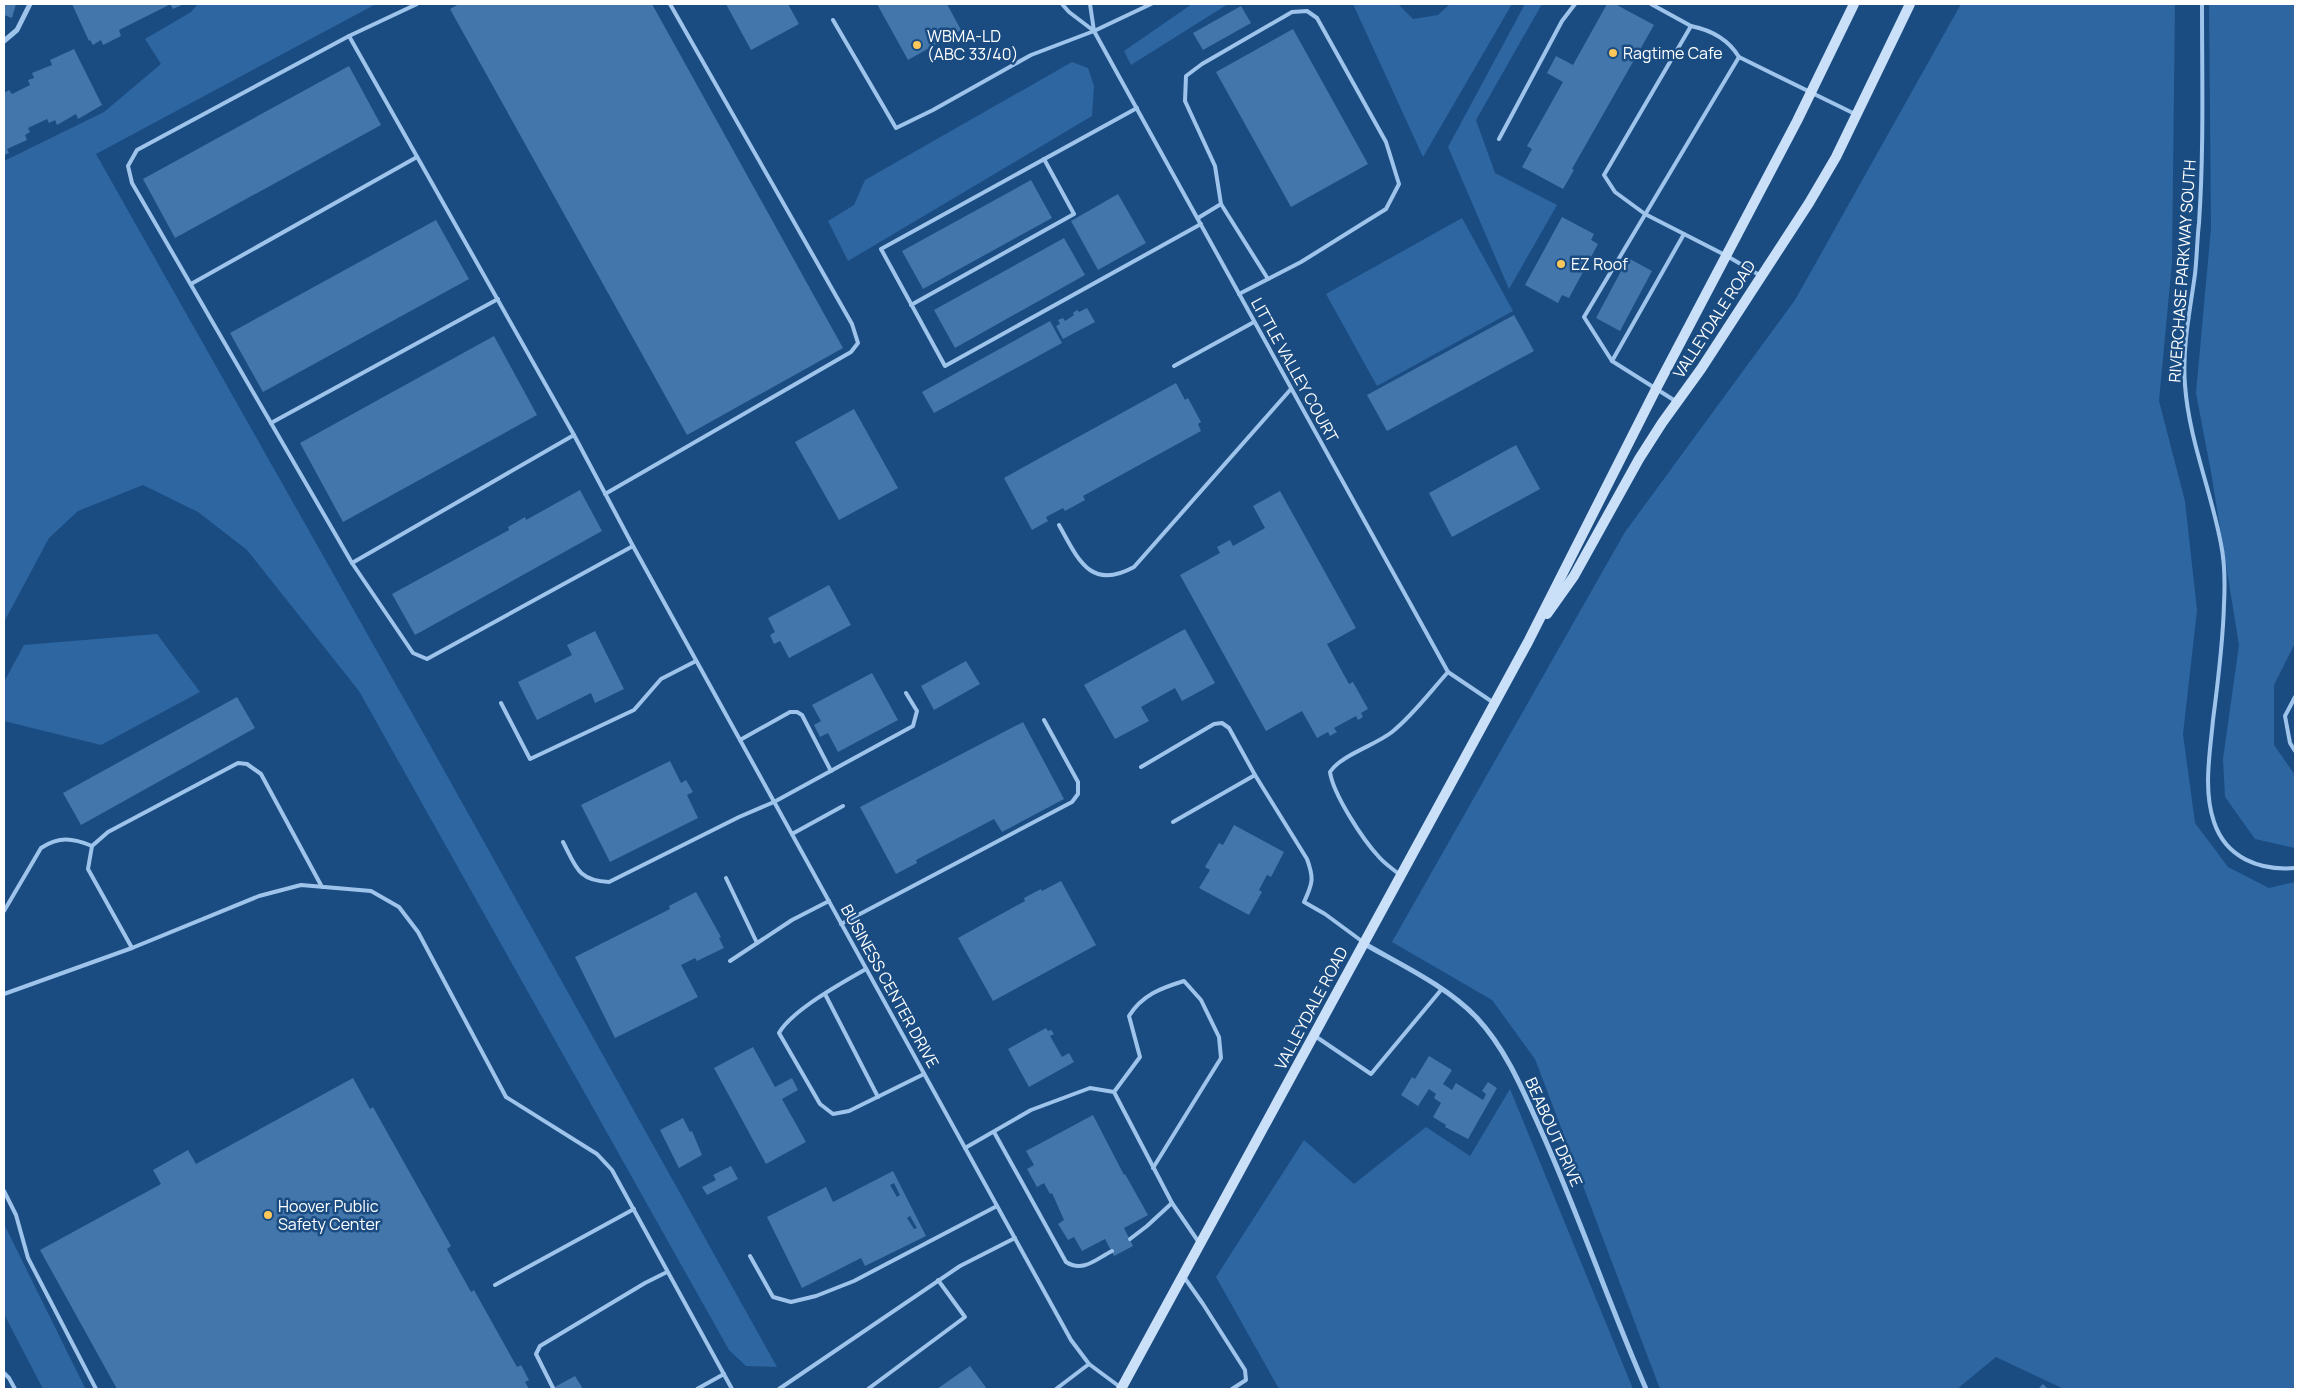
<svg xmlns="http://www.w3.org/2000/svg" width="2299" height="1393" viewBox="0 0 2299 1393" font-family="Manrope,sans-serif">
<rect width="100%" height="100%" fill="#1a4c82"/>
<g fill="#2d66a1">
<polygon points="198,4 376,4 96,154 421,729 777,1367 746,1366 729,1350 359,691 247,550 198,512 143,485 78,511 49,538 4,622 4,161 104,112 161,64 145,39 191,12"/>
<polygon points="1192,4 1228,4 1131,65 1124,51"/>
<polygon points="1353,4 1398,4 1413,19 1438,15 1450,4 1512,4 1423,157"/>
<polygon points="1525,4 1542,4 1476,120 1495,173 1557,205 1509,289 1448,147"/>
<polygon points="1961,4 2175,4 2172,262 2159,401 2185,501 2197,610 2183,734 2195,823 2228,867 2269,888 2295,882 2295,1389 2064,1389 1996,1357 1957,1389 1660,1389 1535,1059 1492,1000 1392,942 1625,532 1795,300"/>
<polygon points="2209,4 2295,4 2295,643 2274,685 2274,745 2295,775 2295,848 2255,839 2225,797 2223,759 2239,645 2211,472 2196,393 2211,228"/>
<polygon points="1072,62 1088,68 1094,86 1092,116 848,261 828,221 854,205 865,180"/>
<polygon points="1462,218 1513,311 1377,386 1326,294"/>
<polygon points="157,634 200,692 101,745 4,721 4,682 24,645"/>
<polygon points="1510,1089 1633,1389 1279,1389 1216,1277 1304,1140 1354,1184 1426,1127 1470,1156"/>
<polygon points="4,1224 84,1386 86,1389 43,1389 4,1314"/>
</g>
<g fill="#4376ab" fill-rule="evenodd">
<polygon points="4,4 16,4 12,18 4,15"/>
<polygon points="72,4 184,4 173,9 170,4 167,6 119,30 121,36 103,45 101,40 93,45 90,40 89,41"/>
<polygon points="459,4 652,4 843,348 687,435 450,9"/>
<polygon points="726,4 788,4 799,24 751,50"/>
<polygon points="877,4 947,4 961,30 908,60"/>
<polygon points="1607,4 1615,4 1654,25 1572,169 1574,170 1563,189 1522,167 1532,149 1527,146 1563,82 1547,73 1556,56 1573,65"/>
<polygon points="1241,6 1251,23 1203,50 1193,33"/>
<polygon points="1293,29 1368,164 1291,207 1216,72"/>
<polygon points="74,49 102,105 78,119 76,114 57,125 55,120 49,123 47,119 28,128 30,132 25,135 27,140 7,149 9,153 4,155 4,93 9,90 12,94 30,85 28,80 34,78 32,73 52,65 50,60"/>
<polygon points="349,66 381,125 175,238 143,179"/>
<polygon points="1031,180 1052,218 923,289 902,251"/>
<polygon points="1118,194 1146,243 1098,270 1071,221"/>
<polygon points="1562,217 1594,234 1591,240 1598,244 1569,298 1562,295 1558,303 1525,285"/>
<polygon points="436,220 469,279 263,392 230,333"/>
<polygon points="1064,238 1085,275 955,348 934,310"/>
<polygon points="1628,258 1652,271 1620,331 1596,318"/>
<polygon points="1087,308 1095,322 1063,339 1056,326 1060,324 1058,320 1063,318 1065,321 1074,315 1073,313 1077,310 1079,312"/>
<polygon points="1514,315 1534,351 1387,431 1367,395"/>
<polygon points="1050,321 1062,343 934,413 922,392"/>
<polygon points="494,336 537,415 343,522 300,443"/>
<polygon points="1176,383 1185,400 1188,398 1201,422 1198,424 1201,431 1083,496 1085,500 1065,511 1063,508 1046,517 1048,521 1032,530 1004,478"/>
<polygon points="854,409 898,488 839,520 795,442"/>
<polygon points="1516,445 1540,489 1452,537 1429,493"/>
<polygon points="580,490 602,531 415,635 392,594 509,530 508,527 525,517 526,520"/>
<polygon points="1280,491 1356,628 1327,644 1349,684 1353,682 1368,709 1361,713 1363,717 1358,720 1356,716 1334,728 1337,732 1330,736 1328,732 1317,738 1302,711 1266,731 1180,575 1220,553 1217,547 1230,540 1233,546 1265,528 1253,506"/>
<polygon points="829,585 851,625 789,658 780,641 774,644 770,635 775,632 768,618"/>
<polygon points="1185,629 1215,683 1182,701 1175,688 1141,707 1149,721 1115,739 1084,685"/>
<polygon points="595,631 624,689 595,703 591,693 537,720 518,682 572,655 567,645"/>
<polygon points="966,661 980,684 934,710 921,686"/>
<polygon points="872,673 898,720 838,752 828,733 820,737 814,725 821,721 812,705"/>
<polygon points="237,697 255,728 81,825 63,793"/>
<polygon points="1023,722 1064,799 1002,832 994,819 916,860 917,863 896,874 860,807"/>
<polygon points="670,761 681,783 686,780 693,792 687,795 698,818 610,862 581,805"/>
<polygon points="1234,825 1284,852 1271,877 1267,875 1259,890 1262,892 1249,915 1199,888 1210,870 1205,867 1219,843 1223,845"/>
<polygon points="1061,881 1096,945 993,1001 958,938 1025,901 1024,898 1041,889 1042,891"/>
<polygon points="696,892 721,937 719,938 724,948 697,961 695,958 681,965 698,997 615,1038 575,957 670,909 669,906"/>
<polygon points="1046,1028 1048,1031 1051,1030 1054,1034 1050,1036 1062,1057 1069,1053 1074,1062 1029,1087 1008,1049"/>
<polygon points="753,1047 775,1087 792,1078 798,1090 782,1099 806,1142 766,1164 714,1068"/>
<polygon points="1429,1056 1452,1070 1443,1084 1452,1090 1456,1083 1483,1100 1486,1094 1482,1091 1488,1082 1497,1088 1468,1139 1445,1127 1446,1125 1433,1117 1441,1103 1434,1098 1436,1094 1429,1089 1418,1106 1401,1095 1412,1077 1415,1079"/>
<polygon points="353,1078 370,1109 373,1107 378,1116 451,1246 447,1249 471,1292 474,1290 517,1367 521,1365 529,1380 525,1382 529,1389 117,1389 40,1250 161,1184 153,1170 188,1150 196,1164"/>
<polygon points="1093,1115 1124,1175 1125,1174 1148,1215 1124,1228 1133,1246 1114,1256 1105,1239 1082,1251 1074,1237 1068,1240 1058,1224 1064,1220 1052,1193 1050,1194 1044,1183 1037,1187 1027,1169 1034,1165 1026,1151"/>
<polygon points="683,1118 690,1132 692,1131 702,1155 679,1168 660,1130"/>
<polygon points="731,1166 738,1179 707,1195 702,1187 716,1180 713,1175"/>
<path d="M893,1171L926,1236L865,1266L861,1258L802,1288L767,1217L826,1187L833,1202ZM894,1183L900,1195L897,1197L890,1185ZM910,1216L917,1228L914,1229L907,1218Z"/>
<polygon points="970,1366 987,1389 937,1389"/>
<polygon points="575,1376 583,1389 551,1389"/>
<polygon points="2043,1384 2048,1389 2038,1389"/>
</g>
<g fill="none" stroke-linecap="round" stroke-linejoin="round">
<g stroke="#9ec4eb" stroke-width="4">
<polyline points="1062,4 1069,12 1094,31"/>
<polyline points="1090,4 1094,31 1116,71 1448,672 1494,703"/>
<polyline points="1651,4 1691,26"/>
<path d="M2202,4C2202,77 2204,150 2199,223C2197,240 2197,257 2195,274C2190,311 2182,348 2185,385C2189,440 2211,490 2221,544C2225,563 2225,585 2224,604C2223,643 2218,682 2213,720C2210,753 2203,790 2214,822C2226,858 2260,871 2295,868"/>
<polyline points="833,20 896,128 933,110 1031,55 1094,31 1151,4"/>
<polyline points="349,36 417,4"/>
<path d="M1739,57C1728,39 1711,30 1691,26L1604,175L1615,192L1645,214L1727,256L1761,276"/>
<polyline points="1137,108 881,249 945,366 1201,224"/>
<polyline points="1499,139 1562,21 1575,4"/>
<polyline points="1221,204 1268,279"/>
<polyline points="1198,218 1221,204 1215,166 1185,101 1186,76 1202,64 1292,12 1307,11 1317,18 1386,142 1399,184 1386,209 1301,262 1239,294"/>
<polyline points="191,284 417,157"/>
<polyline points="911,305 1074,214 1044,159"/>
<polyline points="1612,361 1684,234"/>
<polyline points="1174,366 1254,322"/>
<polyline points="1677,402 1612,361 1584,317 1739,57 1857,115"/>
<polyline points="271,423 498,299"/>
<polyline points="605,494 851,352 858,343 852,324 670,4"/>
<path d="M1059,525C1078,559 1090,591 1134,567L1291,389"/>
<polyline points="633,546 427,659 413,653 352,563 132,183 128,166 137,150 349,36 574,435 633,546 1071,1340 1089,1364 1120,1387"/>
<polyline points="352,563 574,435"/>
<polyline points="2295,697 2285,716 2290,743 2295,751"/>
<polyline points="501,703 530,759 634,710 661,679 696,661"/>
<polyline points="740,740 790,712 797,712 802,715 831,771"/>
<path d="M1141,767L1214,724L1222,723L1229,728L1255,775L1307,859C1314,878 1313,883 1304,902L1325,914L1363,942"/>
<polyline points="1173,822 1255,775"/>
<polyline points="792,834 843,806"/>
<path d="M563,842C576,867 578,881 609,882L739,817L774,802L913,726L917,711L906,693"/>
<path d="M1400,875C1393,869 1385,864 1379,857C1363,840 1333,794 1330,772C1341,755 1374,746 1392,732C1413,715 1430,692 1448,672"/>
<polyline points="726,878 757,943"/>
<polyline points="322,887 261,774 247,764 238,763 108,832 92,846 88,869 132,948 259,896 301,885 371,891 399,907 418,932 506,1097 597,1154 612,1170 732,1389"/>
<path d="M4,911L41,848C59,836 73,838 92,846"/>
<polyline points="841,924 1072,802 1078,794 1078,782 1044,720"/>
<polyline points="730,961 792,920 829,901"/>
<path d="M866,969C843,982 791,1011 779,1033L820,1104L833,1114L849,1111L924,1074"/>
<polyline points="4,994 132,948"/>
<polyline points="825,994 878,1097"/>
<polyline points="1315,1036 1371,1074 1441,990"/>
<path d="M1114,1092L1140,1057L1129,1016C1142,995 1161,988 1184,981L1201,1000L1219,1037L1221,1058L1153,1168"/>
<path d="M994,1132L1066,1262C1083,1273 1096,1259 1112,1251"/>
<polyline points="965,1148 1031,1110 1090,1088 1114,1092 1172,1203 1200,1244"/>
<polyline points="4,1191 16,1215 28,1258 96,1389"/>
<polyline points="1130,1239 1147,1226 1172,1203"/>
<polyline points="750,1256 773,1297 791,1302 816,1296 854,1281 997,1206"/>
<polyline points="1184,1277 1203,1304 1245,1370 1246,1380 1232,1389"/>
<polyline points="495,1285 634,1209"/>
<polyline points="4,1373 9,1378 15,1389"/>
<polyline points="553,1388 536,1354 540,1346 645,1283 667,1272"/>
<polyline points="697,1389 724,1374"/>
<polyline points="779,1389 960,1266 1015,1238"/>
<polyline points="868,1389 965,1317 938,1280"/>
<polyline points="1056,1389 1089,1364"/>
</g>
<g stroke="#9ec4eb" stroke-width="5">
<polyline points="4,41 17,30 30,4"/>
<path d="M1363,943C1401,965 1447,986 1477,1018C1505,1048 1522,1088 1539,1126C1578,1212 1608,1302 1646,1389"/>
</g>
<g stroke="#cae0f8" stroke-width="10">
<polyline points="1547,614 1574,576 1639,459 1662,423 1701,369 1809,203 1836,157 1910,4"/>
<polyline points="1121,1389 1528,642 1656,389 1797,121 1854,4"/>
</g>
</g>
<g fill="#fdc75a" stroke="#1a4c82" stroke-width="2">
<circle cx="917" cy="45" r="5"/>
<circle cx="1613" cy="53" r="5"/>
<circle cx="1561" cy="264" r="5"/>
<circle cx="268" cy="1215" r="5"/>
</g>
<g text-anchor="middle" stroke-width="5" stroke-linejoin="round" paint-order="stroke">
<g font-size="16" fill="#fff" stroke="#1a4c82" text-anchor="start">
<text x="927" y="42">WBMA-LD<tspan x="927" dy="18">(ABC 33/40)</tspan></text>
<text x="1623" y="59">Ragtime Cafe</text>
<text x="1571" y="270">EZ Roof</text>
<text x="278" y="1212">Hoover Public<tspan x="278" dy="18">Safety Center</tspan></text>
</g>
<g font-size="16" fill="#fff" stroke="#1a4c82">
<text transform="translate(2182 271) rotate(-86)" y="6">RIVERCHASE PARKWAY SOUTH</text>
<text transform="translate(1714 319) rotate(-57)" y="6">VALLEYDALE ROAD</text>
<text transform="translate(1295 370) rotate(61)" y="6">LITTLE VALLEY COURT</text>
<text transform="translate(890 986) rotate(61)" y="6">BUSINESS CENTER DRIVE</text>
<text transform="translate(1311 1008) rotate(-62)" y="6">VALLEYDALE ROAD</text>
<text transform="translate(1554 1132) rotate(66)" y="6">BEABOUT DRIVE</text>
</g>
</g>
<rect width="2299" height="1393" fill="none" stroke="#ffffff" stroke-width="10"/>
</svg>
